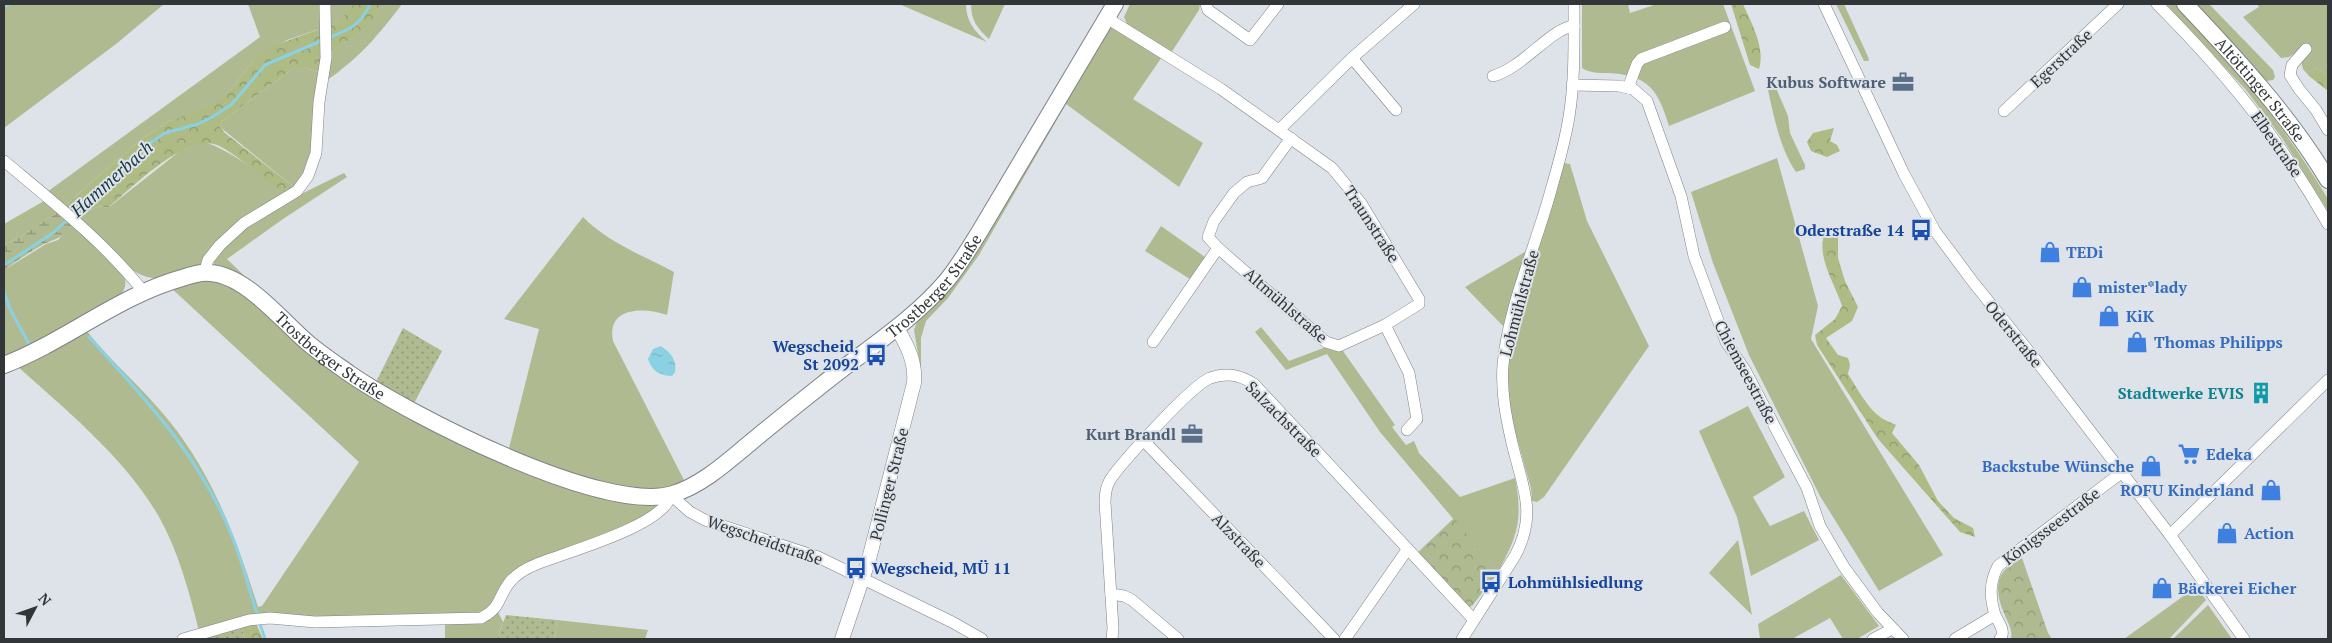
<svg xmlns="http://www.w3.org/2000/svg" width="2332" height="643" viewBox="0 0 2332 643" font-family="'PT Serif',serif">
<defs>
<pattern id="forest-crowns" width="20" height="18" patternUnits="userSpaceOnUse" patternTransform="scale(1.25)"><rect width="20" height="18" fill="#aebb85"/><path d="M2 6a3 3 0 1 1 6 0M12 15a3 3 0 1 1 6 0" fill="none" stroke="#8e996e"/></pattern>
<pattern id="wetland-marsh" width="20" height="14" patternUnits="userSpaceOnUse" patternTransform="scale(1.25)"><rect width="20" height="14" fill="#afba90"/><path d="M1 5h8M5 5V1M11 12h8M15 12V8" fill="none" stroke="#8f9877"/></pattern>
<pattern id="park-crowns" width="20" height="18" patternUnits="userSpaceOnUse" patternTransform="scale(1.25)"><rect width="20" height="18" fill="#afba90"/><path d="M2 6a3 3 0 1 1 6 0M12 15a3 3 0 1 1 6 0" fill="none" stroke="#8f9877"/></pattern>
<pattern id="garden-dots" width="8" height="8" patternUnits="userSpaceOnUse" patternTransform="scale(1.25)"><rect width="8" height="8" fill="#afba90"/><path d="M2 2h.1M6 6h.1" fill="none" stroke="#8f9877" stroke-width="1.8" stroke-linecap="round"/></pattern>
<pattern id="water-ripples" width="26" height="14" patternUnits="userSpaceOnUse" patternTransform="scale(1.25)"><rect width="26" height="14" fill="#8ad1e4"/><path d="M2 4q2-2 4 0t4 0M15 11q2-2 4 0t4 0" fill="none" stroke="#78b4c4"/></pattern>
</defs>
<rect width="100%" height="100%" fill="#dde3e8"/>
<g fill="#afba90">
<polygon points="4,4 164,4 116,44 4,128"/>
<polygon points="248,4 354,4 340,22 287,40 253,61 231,90 212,106 170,121 143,138 64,206 47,192 260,37"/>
<path d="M380,4H402C378,36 359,58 326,81L331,50C350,40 375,27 380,4Z"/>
<path d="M899,4H966C966,21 974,31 987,42Z"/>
<path d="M971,4H1005L989,39C977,28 971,20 971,4Z"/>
<polygon points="1130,4 1200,4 1199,10 1171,53 1127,24 1124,17"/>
<path d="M1582,4H1628L1630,13L1657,4H1723L1755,91L1669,126C1658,89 1648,75 1608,73C1599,73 1590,73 1582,68Z"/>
<polygon points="1836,4 1844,4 1869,59 1868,61 1864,61"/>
<path d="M2166,4H2175C2236,66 2283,124 2328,199V211L2282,138L2246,90Z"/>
<polygon points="2194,4 2209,4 2273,70 2275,77 2273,80 2266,81"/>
<polygon points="2257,4 2328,4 2328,76 2316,68 2311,70 2309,76 2303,69 2298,51 2289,57 2281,58 2243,17 2259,7"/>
<polygon points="1111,27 1162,57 1133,99 1203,143 1179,187 1066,104 979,255 948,298 926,321 921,338 921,373 918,387 920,365 914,330 917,322 1108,28"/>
<polygon points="295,67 304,67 321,73 313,159 295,188 220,127 222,121"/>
<path d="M1776,88L1788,116L1790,133L1805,165V169L1796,172C1780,148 1774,118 1768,90Z"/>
<path d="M204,142C227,148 273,181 289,200L344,173L347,177L283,219L227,259L263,294L216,268L214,263C185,266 163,290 134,271L78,217L99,206L108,208L180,151Z"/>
<polygon points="1777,158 1818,306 1811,339 1943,555 1879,591 1820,496 1749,355 1713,263 1691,192"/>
<polygon points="1564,163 1570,164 1587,221 1649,346 1544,497 1537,502 1532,501 1531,488 1507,403 1506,369 1514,328"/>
<polygon points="44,201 58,212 20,237 4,245 4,224"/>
<path d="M583,217C607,242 644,256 674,272L667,315C645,307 606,306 613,341L686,484L667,491L604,485L508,452L539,329L504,319Z"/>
<path d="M72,224L124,276C127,284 125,289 120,296L4,360V270L46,244L58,240Z"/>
<polygon points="1161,226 1205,257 1190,279 1145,251"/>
<polygon points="1530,249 1507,326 1502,325 1465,287"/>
<path d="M221,280L440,431L656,501L659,504L648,517L524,567L485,614L308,619L199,631C189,591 178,550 158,515C123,456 66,410 16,365L85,329C111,362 144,389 170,422C214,477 237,541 258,607L262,606L359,462L169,286L182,281Z"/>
<path d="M1261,327L1289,361L1326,347L1334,351H1343L1395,425L1392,427L1406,445L1414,441L1419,453L1460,497L1515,478C1523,519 1518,535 1498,572L1380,432L1327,354L1286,370L1255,332Z"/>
<polygon points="1748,406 1785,477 1753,497 1770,526 1804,511 1819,540 1751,576 1737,517 1699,431"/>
<polygon points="1738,540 1752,615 1709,573"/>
<polygon points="1841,575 1879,626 1857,639 1843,639 1830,618 1792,639 1760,639 1758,624"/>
<polygon points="2196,587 2206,600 2169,639 2124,639"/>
<polygon points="2208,605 2232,639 2173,639"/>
<polygon points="498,612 503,622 497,639 445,639 445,623"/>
<polygon points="557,620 648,630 645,639 555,639"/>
</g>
<g fill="url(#forest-crowns)">
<path d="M354,4H380C375,30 345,42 324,54L321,73L304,67H295L222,121L220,127L225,133L295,188L285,195C269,183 234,152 217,145C184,134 131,189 108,208L99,206L78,217L64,206L143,138L170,121L212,105L231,90L253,61L270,47L339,22Z"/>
<path d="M1731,4H1743C1751,22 1766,49 1759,69L1750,65Z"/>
<polygon points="2316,68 2328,76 2328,91 2309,76 2311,70"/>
<polygon points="1834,128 1830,141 1837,145 1840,151 1827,157 1811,151 1807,142 1813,133"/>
<path d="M1826,231L1838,237V258L1845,281L1858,307L1852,321L1826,338L1838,355L1848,358L1850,365L1848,374C1857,388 1866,406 1879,416C1883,420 1891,422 1896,425L1892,433L1919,465L1938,501L1954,518L1973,528L1975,537L1960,532L1878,439L1817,345L1815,335L1835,319L1842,306C1835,283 1814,254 1826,231Z"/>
<polygon points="255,621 263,639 245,639 241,625"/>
</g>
<path fill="url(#wetland-marsh)" d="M58,212L72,224C66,237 55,239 44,244C30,252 16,261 4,270V245L20,237Z"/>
<g fill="url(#park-crowns)">
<polygon points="1454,518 1498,572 1472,606 1469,607 1416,554"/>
<path d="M2022,558L2048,633L2052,639H2011C2013,628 2007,622 2004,613C1993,587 1996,570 2022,558Z"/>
</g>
<g fill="url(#garden-dots)">
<polygon points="403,328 442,351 413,405 375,384"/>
<polygon points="506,615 557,620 555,639 497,639"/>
<polygon points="241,625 245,639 194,639"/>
</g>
<path fill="url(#water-ripples)" d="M661,346C671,353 677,360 675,372L672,376C660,376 652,371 648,359L653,349Z"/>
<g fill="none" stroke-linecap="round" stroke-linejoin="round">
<g stroke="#8ad1e4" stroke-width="3">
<polyline points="4,6 10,4"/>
<path d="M328,38C350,29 360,26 370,4"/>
<polyline points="72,214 141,149 165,133 198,124 214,116 232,104 265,65 323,40"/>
<polyline points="4,265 53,233 68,219"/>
<polyline points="4,292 10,309 29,344"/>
<path d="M89,337C148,402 201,457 234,541C243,565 249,589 257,613"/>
<polyline points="260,624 265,639"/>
</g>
<g stroke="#7e8388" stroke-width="12">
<g id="minor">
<polyline points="1206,4 1208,10 1250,40 1278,4"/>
<polyline points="1824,4 1904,174 1935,231 1973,282 2035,359 2170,535 2244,639"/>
<path d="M2157,4C2227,74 2279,138 2328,224"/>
<polyline points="1107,18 1221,89 1332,168 1361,203 1419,299 1419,304 1385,325 1339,346 1326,342 1218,248 1208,237 1214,221 1234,193 1247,182 1262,178 1291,138"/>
<polyline points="2306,49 2292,65 2290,75 2299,89 2316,110 2328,130"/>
<polyline points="1352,58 1396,110"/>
<path d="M1493,76C1523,68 1551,28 1574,26"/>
<polyline points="1572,85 1619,86 1633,89 1647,101 1681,196 1694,256 1726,342 1745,370 1807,488 1820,526 1844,567 1878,613 1903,639"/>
<polyline points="1628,88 1637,64 1641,59 1725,27"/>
<polyline points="2004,111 2118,4"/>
<polyline points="1279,130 1352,58 1414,4"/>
<path d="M4,161C53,202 103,241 143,291"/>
<polyline points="204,273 208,260 220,245 244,223 297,191 308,176 316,153 319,102 326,58 325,4"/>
<polyline points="1385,325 1409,373 1417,419 1407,430"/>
<polyline points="1153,342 1218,248"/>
<polyline points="1144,441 1334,639"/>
<polyline points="671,495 690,512 705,520 818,557 952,622 982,639"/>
<polyline points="2170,535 2328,380"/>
<polyline points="1111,594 1124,596 1132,600 1178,639"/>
<path d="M1995,615C1990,598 1989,583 1998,566L2121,473"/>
<path d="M183,639L249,620L270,618L315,622L481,618C501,608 497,599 509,583C516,574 527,568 537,564C566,552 664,526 671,495"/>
<path d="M1112,639L1113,628L1105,502C1105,494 1106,487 1110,480C1122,462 1192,385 1210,378C1227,372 1240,375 1254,384L1474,620"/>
<polyline points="1345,639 1407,550"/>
<path d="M1462,639L1515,556C1538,513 1522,486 1512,443C1506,417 1501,392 1503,365C1508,307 1536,246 1551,190C1558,166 1565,142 1569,117C1575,80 1574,41 1574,4"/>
<polyline points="1873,639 1892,629"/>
<path d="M1955,639L1995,615C1999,623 2006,632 2000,639"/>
</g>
</g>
<g stroke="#7e8388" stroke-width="15">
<path id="tertiary" d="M842,639L869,559L914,383C916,362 907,345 897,328"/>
</g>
<g stroke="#7e8388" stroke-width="18">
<g id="secondary">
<path id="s1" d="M2185,4C2237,59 2289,115 2328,180"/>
<path id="s2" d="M4,365C66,341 118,296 182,278C191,275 200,272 210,273C246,275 282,321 308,343C321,354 336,364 350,374C410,415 604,515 673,494C702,485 727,462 750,443C774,423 799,403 823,384C865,350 913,321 948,279C960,264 970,247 980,231L1115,4"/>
</g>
</g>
<use href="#minor" stroke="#fff" stroke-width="11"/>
<use href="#tertiary" stroke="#fff" stroke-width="14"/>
<use href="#secondary" stroke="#fff" stroke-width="16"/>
</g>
<defs>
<g id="office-bare" transform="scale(1.725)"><path d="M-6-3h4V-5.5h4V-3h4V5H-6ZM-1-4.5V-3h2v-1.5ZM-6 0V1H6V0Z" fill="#5c6f8a" stroke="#dde3e8" stroke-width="2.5" paint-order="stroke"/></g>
<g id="bus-bare" transform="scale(1.725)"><path d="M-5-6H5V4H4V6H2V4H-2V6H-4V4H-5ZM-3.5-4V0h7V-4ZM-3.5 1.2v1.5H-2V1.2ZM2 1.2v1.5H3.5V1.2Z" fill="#1a4fb4" stroke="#dde3e8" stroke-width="2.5" paint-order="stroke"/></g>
<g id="shop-bare" transform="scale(1.725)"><path d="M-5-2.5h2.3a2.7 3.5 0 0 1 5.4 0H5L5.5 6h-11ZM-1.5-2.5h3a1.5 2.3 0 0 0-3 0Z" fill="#3f7fe0" stroke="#dde3e8" stroke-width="2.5" paint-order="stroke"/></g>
<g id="building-bare" transform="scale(1.725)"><path d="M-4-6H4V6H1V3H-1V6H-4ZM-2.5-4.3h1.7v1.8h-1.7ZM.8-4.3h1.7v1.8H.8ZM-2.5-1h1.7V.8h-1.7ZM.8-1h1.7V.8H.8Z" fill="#0f9aa8" stroke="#dde3e8" stroke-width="2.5" paint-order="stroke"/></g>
<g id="supermarket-bare" transform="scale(1.725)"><path d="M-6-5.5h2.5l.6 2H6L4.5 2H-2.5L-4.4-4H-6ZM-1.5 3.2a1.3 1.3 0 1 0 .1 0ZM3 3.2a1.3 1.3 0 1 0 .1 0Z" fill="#3f7fe0" stroke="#dde3e8" stroke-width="2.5" paint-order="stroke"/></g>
</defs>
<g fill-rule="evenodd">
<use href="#office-bare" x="1903" y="82"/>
<use href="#bus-bare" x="1921" y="230"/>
<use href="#shop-bare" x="2050" y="252"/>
<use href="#shop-bare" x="2082" y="287"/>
<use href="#shop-bare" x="2109" y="316"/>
<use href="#shop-bare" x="2137" y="342"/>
<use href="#bus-bare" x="876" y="355"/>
<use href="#building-bare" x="2261" y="393"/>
<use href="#office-bare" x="1192" y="434"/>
<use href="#supermarket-bare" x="2189" y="454"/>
<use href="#shop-bare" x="2151" y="466"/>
<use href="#shop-bare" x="2271" y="490"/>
<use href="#shop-bare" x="2227" y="533"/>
<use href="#bus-bare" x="856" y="568"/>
<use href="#bus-bare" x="1491" y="582"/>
<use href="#shop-bare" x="2162" y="588"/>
</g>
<g text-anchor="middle" stroke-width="4" stroke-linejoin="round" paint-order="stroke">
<g font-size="16" fill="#333638" stroke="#dde3e8">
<text transform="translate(2061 58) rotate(-43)" y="6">Egerstraße</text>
<text dy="6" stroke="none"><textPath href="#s1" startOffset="114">Altöttinger Straße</textPath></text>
<text transform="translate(2277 144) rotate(55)" y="6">Elbestraße</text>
<text transform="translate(1372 224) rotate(57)" y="6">Traunstraße</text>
<text dy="6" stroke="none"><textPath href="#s2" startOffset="1088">Trostberger Straße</textPath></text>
<text transform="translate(1519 303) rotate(-75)" y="6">Lohmühlstraße</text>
<text transform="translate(1286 305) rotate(41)" y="6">Altmühlstraße</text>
<text transform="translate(2014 334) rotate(51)" y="6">Oderstraße</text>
<text dy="6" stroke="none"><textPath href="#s2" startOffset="375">Trostberger Straße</textPath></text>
<text transform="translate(1746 372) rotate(62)" y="6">Chiemseestraße</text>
<text transform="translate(1284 419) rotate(45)" y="6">Salzachstraße</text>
<text transform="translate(889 484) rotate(-76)" y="6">Pollinger Straße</text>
<text transform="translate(2051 526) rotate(-37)" y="6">Königsseestraße</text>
<text transform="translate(765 540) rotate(19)" y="6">Wegscheidstraße</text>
<text transform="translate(1239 540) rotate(46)" y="6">Alzstraße</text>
</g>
<g font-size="16" font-weight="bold" fill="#4e5e75" stroke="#dde3e8" text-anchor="end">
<text x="1886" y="88">Kubus Software</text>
<text x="1176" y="440">Kurt Brandl</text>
</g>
<g font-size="16" font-weight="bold" fill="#164399" stroke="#dde3e8" text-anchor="end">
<text x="1904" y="236">Oderstraße 14</text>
<text x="859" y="352">Wegscheid,<tspan x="859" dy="18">St 2092</tspan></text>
<text x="872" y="574" text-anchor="start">Wegscheid, MÜ 11</text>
<text x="1508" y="588" text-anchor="start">Lohmühlsiedlung</text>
</g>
<g font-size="16" font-weight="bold" fill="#366cbe" stroke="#dde3e8" text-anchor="start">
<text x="2066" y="258">TEDi</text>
<text x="2098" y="293">mister*lady</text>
<text x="2126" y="322">KiK</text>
<text x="2154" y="348">Thomas Philipps</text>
<text x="2206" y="460">Edeka</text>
<text x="2134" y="472" text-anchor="end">Backstube Wünsche</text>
<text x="2254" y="496" text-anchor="end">ROFU Kinderland</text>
<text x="2244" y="539">Action</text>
<text x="2178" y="594">Bäckerei Eicher</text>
</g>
<g font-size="16" font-weight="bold" fill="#0d838f" stroke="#dde3e8" text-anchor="end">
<text x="2244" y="399">Stadtwerke EVIS</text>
</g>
<g font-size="18" font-style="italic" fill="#173941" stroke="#dde3e8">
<text transform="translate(112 179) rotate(-42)" y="6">Hammerbach</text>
</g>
</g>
<rect width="2332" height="643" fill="none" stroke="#333638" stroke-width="10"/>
<g transform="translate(35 608) rotate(49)" stroke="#dde3e8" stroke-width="4" paint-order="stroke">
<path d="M0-4L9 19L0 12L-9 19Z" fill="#333638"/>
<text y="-8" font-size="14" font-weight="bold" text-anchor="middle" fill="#333638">N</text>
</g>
</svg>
